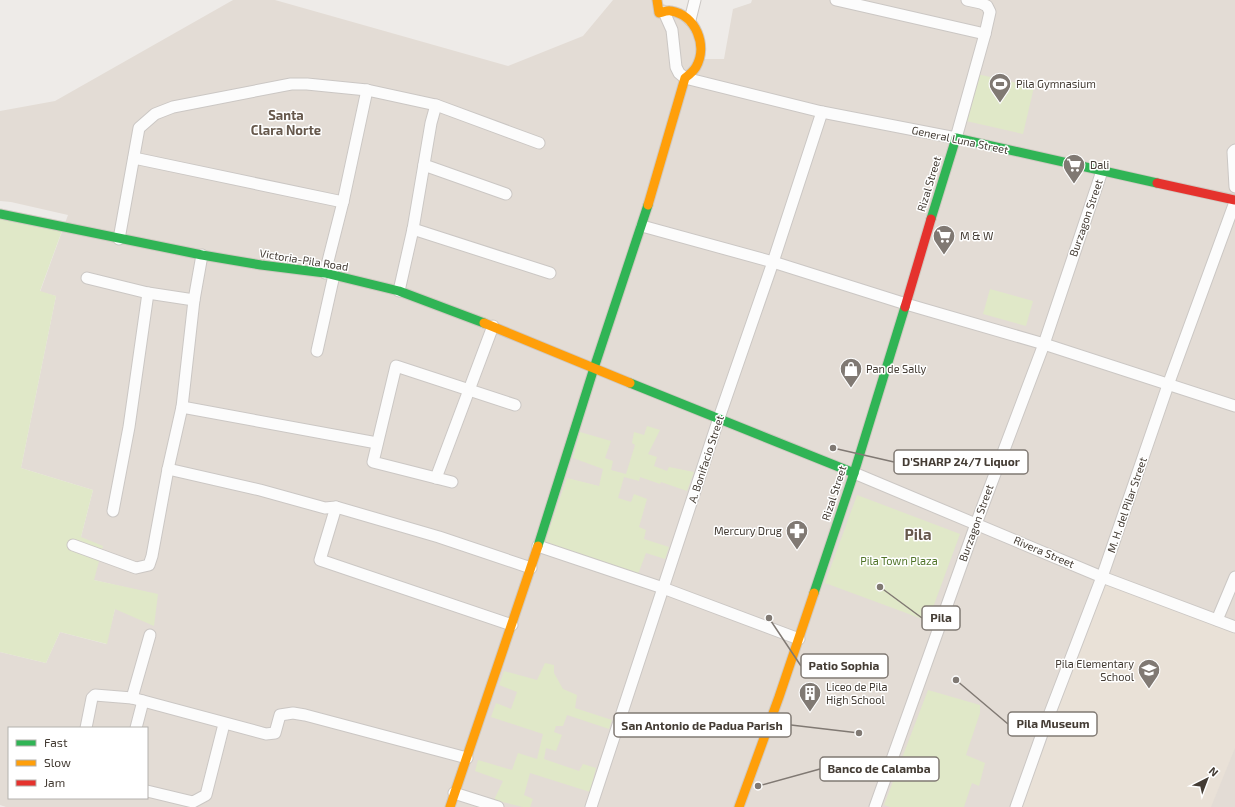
<svg xmlns="http://www.w3.org/2000/svg" width="1235" height="807" viewBox="0 0 1235 807" font-family="'Exo 2',sans-serif">
<rect width="100%" height="100%" fill="#eeebe8"/>
<path fill="#e3dcd5" fill-rule="evenodd" d="M233,0H275L508,66L583,36L613,0H656L689,17L703,59H724L733,9L751,3L752,0H1235V807H6L0,805V652L46,663L60,632L106,644L115,609L158,595L94,580L81,537L93,490L21,468L56,296L40,292L68,215L11,202L0,201V111L55,101ZM9,728H147V798H9Z"/>
<polygon fill="#e9e1d7" points="1104,581 1235,632 1235,748 1211,807 1018,807"/>
<g fill="#e0e8c8">
<polygon points="977,74 1034,87 1023,134 966,121"/>
<polygon points="0,214 63,228 40,291 56,296 21,468 93,490 81,537 103,546 94,580 158,594 154,626 115,609 107,644 60,632 46,663 0,652"/>
<polygon points="990,289 1033,301 1026,326 983,314"/>
<polygon points="647,426 660,430 648,454 657,457 654,466 667,471 669,467 694,472 687,491 661,482 660,484 640,477 639,481 624,477 618,498 631,502 634,494 647,499 639,527 646,530 644,539 669,547 665,559 646,553 637,577 544,544 567,478 599,486 603,469 573,458 580,432 611,441 605,458 613,461 611,470 626,474 635,445 632,443 634,432 644,435"/>
<polygon points="857,495 960,534 928,621 825,583"/>
<polygon points="545,663 554,665 554,673 563,689 577,695 575,708 612,720 609,729 567,715 563,726 556,726 554,732 562,735 556,751 546,748 544,759 579,771 583,764 596,768 590,792 530,773 524,795 533,799 530,807 523,807 494,800 503,781 475,771 478,760 512,770 518,753 537,759 543,734 491,717 496,703 511,709 517,692 499,685 504,671 537,680"/>
<polygon points="928,690 980,705 980,713 966,755 985,763 979,786 972,783 964,807 890,807 884,805"/>
</g>
<g fill="none" stroke-linecap="round" stroke-linejoin="round">
<g stroke="#cbc7c4" stroke-width="13">
<g id="street">
<polyline points="836,0 985,34"/>
<polyline points="664,12 672,30 676,67 679,73 685,78 822,112 956,138 985,34 990,12 987,6 981,3 967,0"/>
<polyline points="690,20 695,0"/>
<polyline points="1235,150 1233,152 1235,187"/>
<polyline points="134,158 343,202"/>
<polyline points="424,165 506,194"/>
<polyline points="642,226 773,262 906,304 1044,344 1235,406"/>
<polyline points="413,229 550,273"/>
<polyline points="119,239 139,128 155,114 173,107 291,84 307,84 367,90 436,105 539,143"/>
<polyline points="325,273 343,202 367,90"/>
<polyline points="87,278 148,293 194,300"/>
<polyline points="399,291 413,229 431,123 436,105"/>
<polyline points="317,351 334,275"/>
<polyline points="182,407 377,443"/>
<polyline points="168,469 260,490 325,508 336,507 439,537 531,568"/>
<polyline points="854,473 1102,577 1235,627"/>
<polyline points="436,478 493,326"/>
<polyline points="452,482 373,462 396,366 515,405"/>
<polyline points="336,507 320,560 512,625"/>
<polyline points="113,511 129,427 148,293"/>
<polyline points="73,545 136,568 149,565 152,556 168,469 182,407 194,300 202,255"/>
<polyline points="538,546 663,588 799,639"/>
<polyline points="1217,620 1235,577"/>
<polyline points="132,698 150,635"/>
<polyline points="86,728 92,698 95,695 132,698 266,734 275,733 280,715 293,713 305,715 467,758"/>
<polyline points="136,728 143,701"/>
<polyline points="147,791 193,802 206,795 224,724"/>
<polyline points="454,793 498,807"/>
<polyline points="591,807 719,418 773,262 822,112"/>
<polyline points="875,807 976,524 1044,344 1102,171"/>
<polyline points="1016,807 1043,731 1102,577 1168,385 1235,202"/>
</g>
</g>
<g stroke="#cfc8c0" stroke-width="11">
<g id="fast">
<polyline points="0,214 202,255 261,265 325,273 399,291 484,323"/>
<polyline points="931,219 956,138 1157,183"/>
<polyline points="630,383 854,473"/>
<polyline points="538,546 594,368 648,205"/>
<polyline points="814,593 854,473 905,307"/>
</g>
</g>
<g stroke="#cfc8c0" stroke-width="11">
<g id="slow">
<path d="M648,205L685,78C689,75 693,72 696,67C708,46 696,15 671,11C667,10 663,12 659,13L657,0"/>
<polyline points="484,323 630,383"/>
<polyline points="450,807 538,546"/>
<polyline points="739,807 779,697 814,593"/>
</g>
</g>
<g stroke="#cfc8c0" stroke-width="11">
<g id="jam">
<polyline points="1157,183 1235,200"/>
<polyline points="905,307 931,219"/>
</g>
</g>
<use href="#street" stroke="#fcfcfc" stroke-width="11"/>
<use href="#fast" stroke="#30b455" stroke-width="9"/>
<use href="#slow" stroke="#ff9f0a" stroke-width="9"/>
<use href="#jam" stroke="#e5322d" stroke-width="9"/>
</g>
<defs>
<g id="stadium-pin" transform="scale(1.15)"><path d="M0 17L-7.5 6A9.5 9.5 0 1 1 7.5 6Z" fill="#807973" stroke="#fff"/><path d="M0-5a6.5 5 0 1 0 0 10a6.5 5 0 1 0 0-10ZM-3.5-1.8h7v3.6h-7Z" fill="#fff"/></g>
<g id="supermarket-pin" transform="scale(1.15)"><path d="M0 17L-7.5 6A9.5 9.5 0 1 1 7.5 6Z" fill="#807973" stroke="#fff"/><path d="M-6-5.5h2.5l.6 2H6L4.5 2H-2.5L-4.4-4H-6ZM-1.5 3.2a1.3 1.3 0 1 0 .1 0ZM3 3.2a1.3 1.3 0 1 0 .1 0Z" fill="#fff"/></g>
<g id="shop-pin" transform="scale(1.15)"><path d="M0 17L-7.5 6A9.5 9.5 0 1 1 7.5 6Z" fill="#807973" stroke="#fff"/><path d="M-5-2.5h2.3a2.7 3.5 0 0 1 5.4 0H5L5.5 6h-11ZM-1.5-2.5h3a1.5 2.3 0 0 0-3 0Z" fill="#fff"/></g>
<g id="pharmacy-pin" transform="scale(1.15)"><path d="M0 17L-7.5 6A9.5 9.5 0 1 1 7.5 6Z" fill="#807973" stroke="#fff"/><path d="M-2-6h4v4h4v4h-4v4h-4v-4h-4v-4h4Z" fill="#fff"/></g>
<g id="school-pin" transform="scale(1.15)"><path d="M0 17L-7.5 6A9.5 9.5 0 1 1 7.5 6Z" fill="#807973" stroke="#fff"/><path d="M0-5L7-2L0 1L-7-2ZM-4 1L0 2.5L4 1V4Q0 6-4 4Z" fill="#fff"/></g>
<g id="building-pin" transform="scale(1.15)"><path d="M0 17L-7.5 6A9.5 9.5 0 1 1 7.5 6Z" fill="#807973" stroke="#fff"/><path d="M-4-6H4V6H1V3H-1V6H-4ZM-2.5-4.3h1.7v1.8h-1.7ZM.8-4.3h1.7v1.8H.8ZM-2.5-1h1.7V.8h-1.7ZM.8-1h1.7V.8H.8Z" fill="#fff"/></g>
</defs>
<g fill-rule="evenodd">
<use href="#stadium-pin" x="1000" y="84"/>
<use href="#supermarket-pin" x="1074" y="165"/>
<use href="#supermarket-pin" x="944" y="236"/>
<use href="#shop-pin" x="851" y="369"/>
<use href="#pharmacy-pin" x="797" y="531"/>
<use href="#school-pin" x="1149" y="670"/>
<use href="#building-pin" x="810" y="693"/>
</g>
<g text-anchor="middle" stroke-width="3" stroke-linejoin="round" paint-order="stroke">
<g font-size="11" fill="#443c34" stroke="#fff" text-anchor="start">
<text x="1016" y="88">Pila Gymnasium</text>
<text x="1090" y="169">Dali</text>
<text x="960" y="240">M &amp; W</text>
<text x="866" y="373">Pan de Sally</text>
<text x="782" y="535" text-anchor="end">Mercury Drug</text>
<text x="1134" y="668" text-anchor="end">Pila Elementary<tspan x="1134" dy="13">School</tspan></text>
<text x="826" y="691">Liceo de Pila<tspan x="826" dy="13">High School</tspan></text>
</g>
<g font-size="11" fill="#443c34" stroke="#fff">
<text transform="translate(960 140) rotate(12)" y="4">General Luna Street</text>
<text transform="translate(929 184) rotate(-73)" y="4">Rizal Street</text>
<text transform="translate(1086 218) rotate(-71)" y="4">Burzagon Street</text>
<text transform="translate(304 260) rotate(9)" y="4">Victoria-Pila Road</text>
<text transform="translate(706 459) rotate(-72)" y="4">A. Bonifacio Street</text>
<text transform="translate(834 493) rotate(-72)" y="4">Rizal Street</text>
<text transform="translate(1127 505) rotate(-71)" y="4">M. H. del Pilar Street</text>
<text transform="translate(976 523) rotate(-70)" y="4">Burzagon Street</text>
<text transform="translate(1044 552) rotate(23)" y="4">Rivera Street</text>
</g>
<g font-size="11" fill="#507429" stroke="#fff">
<text x="899" y="565">Pila Town Plaza</text>
</g>
<g font-size="13" font-weight="bold" fill="#66584c" stroke="#fff">
<text x="286" y="120">Santa<tspan x="286" dy="15">Clara Norte</tspan></text>
</g>
<g font-size="15" font-weight="bold" fill="#66584c" stroke="#fff">
<text x="918" y="540">Pila</text>
</g>
</g>
<path fill="none" stroke="#807973" stroke-width="1.5" d="M833 448L894 462M880 587L922 618M769 618L801 666M956 680L1008 724M859 733L791 725M758 786L820 769"/>
<g fill="#807973" stroke="#fff" stroke-width="1.5">
<circle cx="833" cy="448" r="4"/>
<circle cx="880" cy="587" r="4"/>
<circle cx="769" cy="618" r="4"/>
<circle cx="956" cy="680" r="4"/>
<circle cx="859" cy="733" r="4"/>
<circle cx="758" cy="786" r="4"/>
</g>
<g fill="#fff" stroke="#807973" stroke-width="1.5">
<rect x="894" y="450" width="134" height="24" rx="4"/>
<rect x="922" y="606" width="38" height="24" rx="4"/>
<rect x="801" y="654" width="87" height="24" rx="4"/>
<rect x="1008" y="712" width="89" height="24" rx="4"/>
<rect x="614" y="713" width="177" height="24" rx="4"/>
<rect x="820" y="757" width="119" height="24" rx="4"/>
</g>
<g font-size="12" text-anchor="middle" font-weight="bold" fill="#443c34">
<text x="961" y="466">D'SHARP 24/7 Liquor</text>
<text x="941" y="622">Pila</text>
<text x="844" y="670">Patio Sophia</text>
<text x="1053" y="728">Pila Museum</text>
<text x="702" y="730">San Antonio de Padua Parish</text>
<text x="879" y="773">Banco de Calamba</text>
</g>
<rect x="8" y="727" width="140" height="72" fill="#ffffff" stroke="#b4b1ae"/>
<rect x="16" y="740" width="20" height="6" fill="#30b455" stroke="#b4b1ae"/>
<text x="44" y="747" font-size="12" fill="#443c34">Fast</text>
<rect x="16" y="760" width="20" height="6" fill="#ff9f0a" stroke="#b4b1ae"/>
<text x="44" y="767" font-size="12" fill="#443c34">Slow</text>
<rect x="16" y="780" width="20" height="6" fill="#e5322d" stroke="#b4b1ae"/>
<text x="44" y="787" font-size="12" fill="#443c34">Jam</text>
<g transform="translate(1207 779) rotate(42)" stroke="#ffffff" stroke-width="3" paint-order="stroke">
<path d="M0-3L7 15L0 10L-7 15Z" fill="#443c34"/>
<text y="-6" font-size="11" font-weight="bold" text-anchor="middle" fill="#443c34">N</text>
</g>
</svg>
